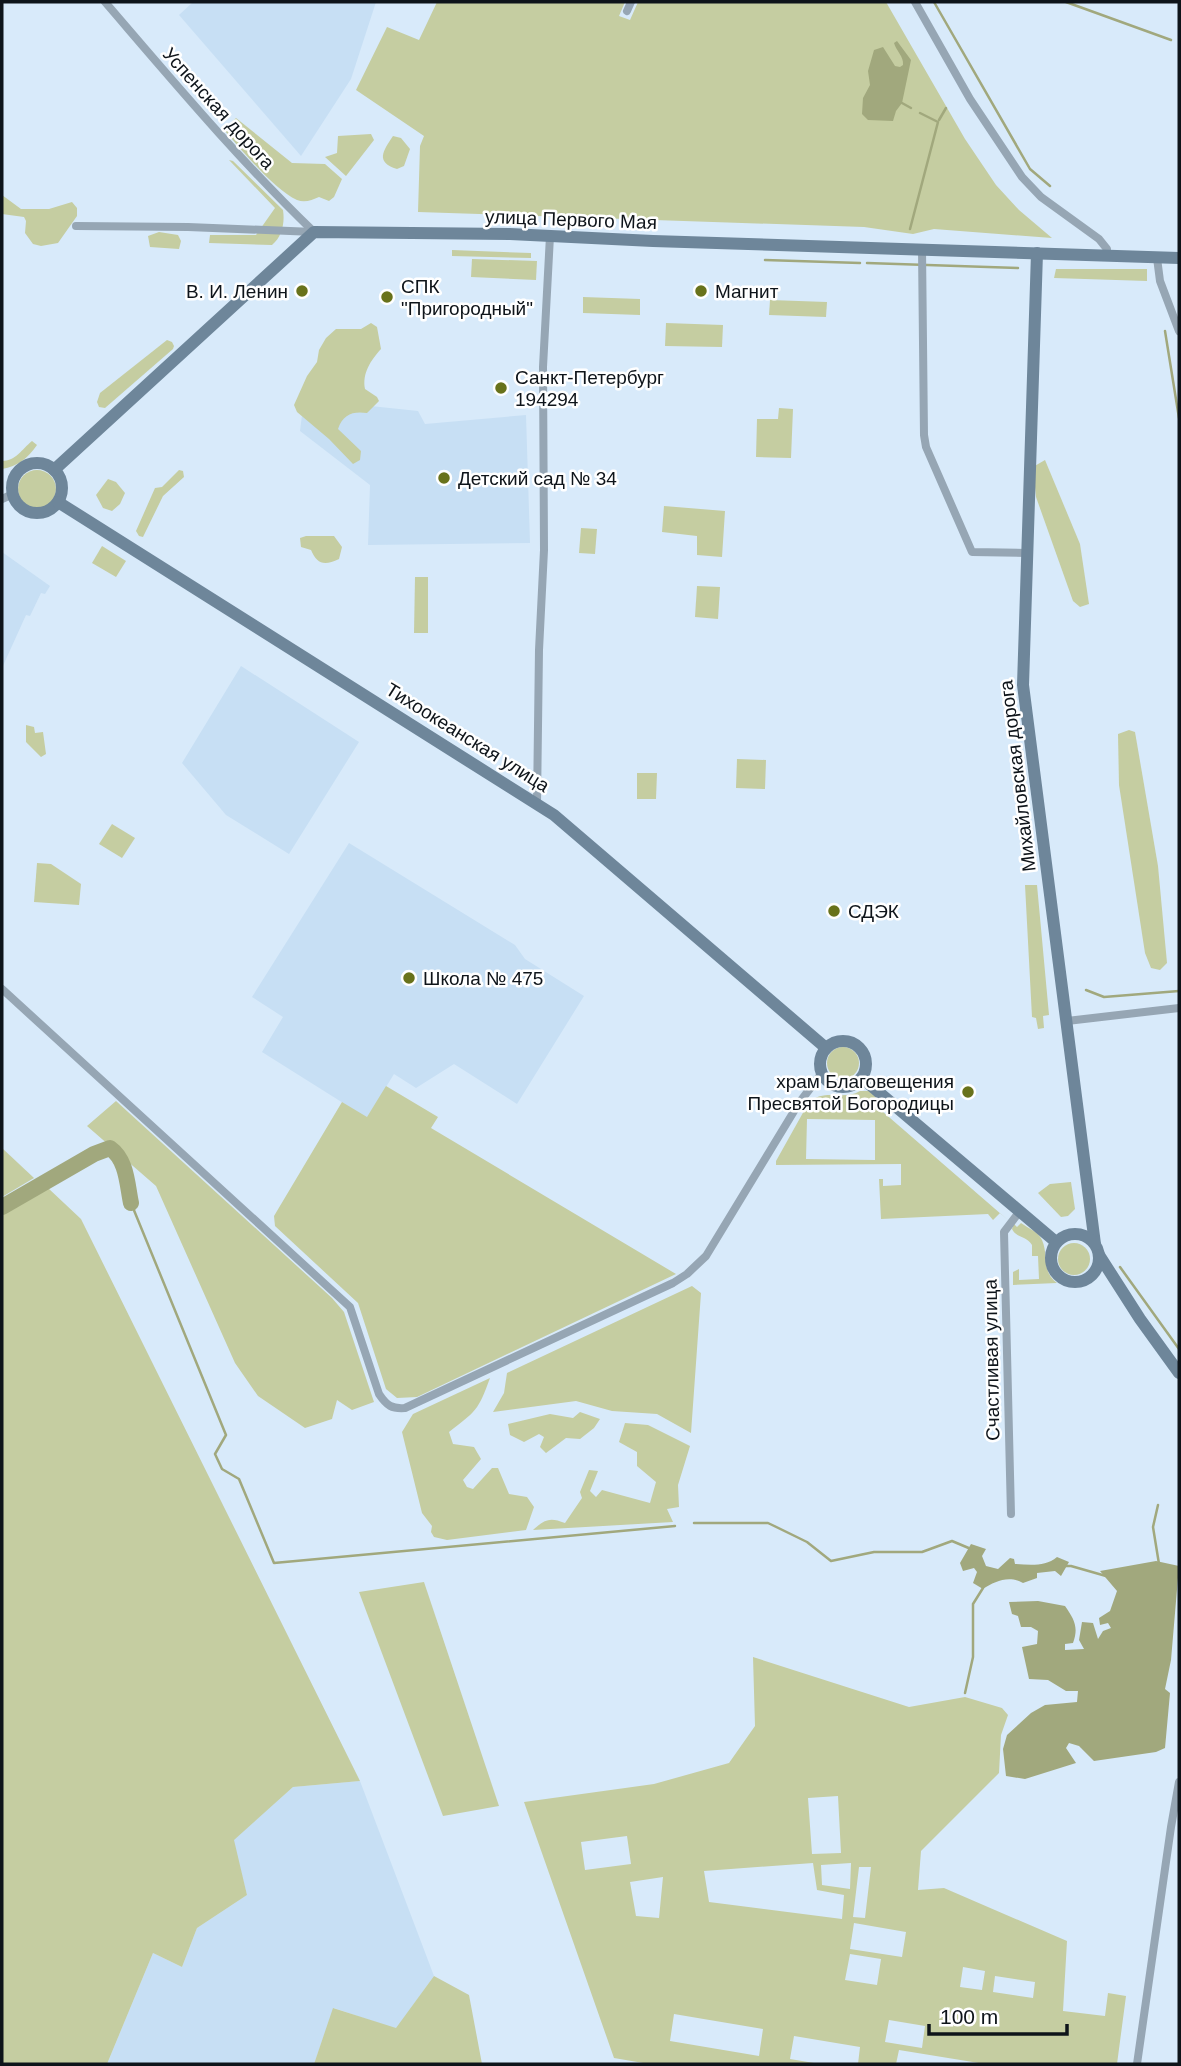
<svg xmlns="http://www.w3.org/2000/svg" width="1181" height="2066" viewBox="0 0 1181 2066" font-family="Arial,sans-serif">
<rect width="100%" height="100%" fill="#d8eafa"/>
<g fill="#c7dff4">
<polygon points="193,2 376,2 351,79 301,156 179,15"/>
<polygon points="304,399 418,411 425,424 526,415 530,543 368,545 370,485 300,431"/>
<polygon points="2,552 50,586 45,594 41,593 30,616 26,615 2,668"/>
<polygon points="241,666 359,742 289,854 226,815 182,763"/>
<polygon points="349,843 515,945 525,959 584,996 517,1104 454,1064 416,1088 394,1074 367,1118 262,1052 283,1017 252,997"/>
<polygon points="360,1781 434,1976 396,2029 334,2008 314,2064 107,2064 153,1953 182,1967 197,1928 247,1895 233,1840 293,1787"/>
</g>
<g fill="#c5cda1" fill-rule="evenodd">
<polygon points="437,2 625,2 619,16 630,20 638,2 886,2 965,139 996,185 1019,210 1052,238 934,229 913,234 864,227 418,212 420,146 424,136 356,90 387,27 419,40"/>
<path d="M236,118L292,163L325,164L342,179L334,197L329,201L319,197C312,200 305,203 297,200C274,190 241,149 224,130Z"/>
<polygon points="371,134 374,140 346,176 325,157 337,153 338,136"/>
<path d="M393,136L401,138L410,149L404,166L397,169C375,162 383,151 393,136Z"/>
<path d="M229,160L233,161L283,210C285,223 282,237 272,245L209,243L210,235H256L275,208Z"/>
<polygon points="2,195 21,209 49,209 72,202 77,208 77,216 58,243 41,246 33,244 25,233 26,221 24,217 2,214"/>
<polygon points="159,232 178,235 181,241 179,249 150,247 148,236"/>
<polygon points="452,250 531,253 531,258 452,256"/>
<polygon points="472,259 537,261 536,280 471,277"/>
<polygon points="1056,269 1147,269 1147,281 1054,278"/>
<polygon points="583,297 640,299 640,315 583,313"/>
<polygon points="770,300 827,302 826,317 769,315"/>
<path d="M371,323L377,327L381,349C371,360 362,373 365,389L377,397L379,401L367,413C353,411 343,414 338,429L361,451L360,460L353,464L329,439L297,412L294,405L307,376L317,362L319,350L326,338L336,329H361Z"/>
<polygon points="666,323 723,325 722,347 665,346"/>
<polygon points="167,340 172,342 174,346 173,349 105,408 99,407 97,402 100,393"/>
<polygon points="779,408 793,409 791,458 756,457 757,419 778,419"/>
<path d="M32,441L37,445C27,459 18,466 2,469V461C16,461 22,449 32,441Z"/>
<polygon points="1045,460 1080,544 1089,604 1080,607 1073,601 1036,497 1033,467"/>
<circle cx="37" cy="489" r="19"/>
<polygon points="179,470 183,471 184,477 163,496 143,537 139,536 136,531 155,488 162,487"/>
<polygon points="108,479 116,482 125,493 120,504 112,511 103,508 96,495"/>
<polygon points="664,506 725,511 722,557 697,555 697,536 662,532"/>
<polygon points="581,528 597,529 595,554 579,553"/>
<path d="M306,536H334L342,547L339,559C324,566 317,564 311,550L301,547L300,538Z"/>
<polygon points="102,546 126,561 116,577 92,563"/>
<polygon points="415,577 428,577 428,633 414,633"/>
<polygon points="697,586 720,587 718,619 695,617"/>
<polygon points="26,725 34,727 35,733 43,732 46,754 41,757 26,742"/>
<polygon points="1129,730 1135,732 1158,866 1167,963 1160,970 1151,968 1145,953 1119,785 1118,734"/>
<polygon points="737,759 766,760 765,789 736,788"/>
<polygon points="637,773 657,773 656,799 637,799"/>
<polygon points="112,824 135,838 122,858 99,844"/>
<polygon points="37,863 51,864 81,884 79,905 34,902"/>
<polygon points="1025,885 1037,885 1049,1015 1043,1016 1044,1028 1038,1029 1036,1018 1032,1017"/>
<circle cx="843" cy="1063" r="16"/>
<polygon points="386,1086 438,1117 431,1128 676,1274 417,1397 397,1398 386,1389 358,1303 275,1226 274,1216 342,1102 367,1117"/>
<path d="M860,1091H869L878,1099L875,1105L1009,1221L1000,1213L993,1220L988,1214L881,1219L879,1179H883V1186L901,1185V1164L776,1165V1161L809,1102C825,1088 843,1101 860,1091ZM807,1119L875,1120V1160L806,1159Z"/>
<polygon points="116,1101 332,1298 344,1312 374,1402 352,1410 337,1400 332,1419 305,1428 258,1396 235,1363 156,1186 87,1126"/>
<polygon points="2,1148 34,1178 2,1197"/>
<polygon points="1071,1182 1075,1209 1068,1216 1061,1217 1038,1193 1050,1184"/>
<polygon points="48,1188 81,1219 360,1781 293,1787 234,1840 247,1895 197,1928 182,1967 153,1953 107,2064 2,2064 2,1215"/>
<path d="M1021,1223C1029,1229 1038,1231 1042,1240C1049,1256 1041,1271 1057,1283L1013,1285V1272L1019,1269V1280L1039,1279L1038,1256H1032V1245C1027,1236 1016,1238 1012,1229L1014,1224L1017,1227Z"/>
<circle cx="1074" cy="1259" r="16"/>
<polygon points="692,1286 701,1293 691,1433 657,1414 612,1411 576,1401 493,1412 504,1393 507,1373"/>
<path d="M490,1378C478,1411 476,1411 449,1432L453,1444L474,1447L481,1459L463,1480L467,1487L473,1489L492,1468H498L509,1494L527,1497L534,1507L526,1530L447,1540L434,1537L431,1532L432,1526L422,1513L402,1432L413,1414Z"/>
<polygon points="580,1412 600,1419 594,1428 580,1439 566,1438 546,1453 540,1447 544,1437 539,1434 524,1442 510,1435 508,1424 550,1414 573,1418"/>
<path d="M625,1423L648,1425L690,1446L678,1485L679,1507L667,1509L673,1522L533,1530C545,1519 550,1517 565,1523L582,1498L580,1492L589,1470L598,1471L590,1491L596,1497L602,1490L650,1503L656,1482L637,1466V1452L619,1442Z"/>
<polygon points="424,1582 499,1806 443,1816 359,1592"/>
<path d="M753,1657L909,1707L965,1697L1002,1708L1008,1715L1001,1735L999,1773L921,1851L918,1890L944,1888L1067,1941L1063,2011L1105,2016L1108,1993L1126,1996L1117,2064H985L899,2050L896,2064H858L860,2047L794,2036L790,2059L820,2064H649L614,2058L524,1802L654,1784L729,1763L755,1726ZM838,1796L841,1853L812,1854L808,1798ZM627,1836L631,1864L585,1870L581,1842ZM813,1863L817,1890L844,1895L842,1919L709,1902L704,1871ZM851,1863L850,1889L822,1885L821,1865ZM859,1867H871L865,1918L853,1917ZM663,1877L659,1918L636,1916L630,1882ZM854,1923L906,1932L902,1957L850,1949ZM850,1954L881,1959L877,1985L845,1980ZM963,1967L985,1971L982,1990L960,1987ZM995,1976L1035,1982L1033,1998L993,1992ZM674,2014L763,2029L759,2056L670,2041ZM889,2020L925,2026L922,2048L885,2042Z"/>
<polygon points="434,1976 469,1995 482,2064 314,2064 333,2008 396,2028"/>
</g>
<g fill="#a1a87d">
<path d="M897,41L911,60L902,103L896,111L893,121L868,120L862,114L863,98L870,85L868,71L874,50L883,47L895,66L900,67L903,65C904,56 896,51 894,43Z"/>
<path d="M971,1544L986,1549L982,1556L986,1566L998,1569L1010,1558L1014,1559L1015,1564C1030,1565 1045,1567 1057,1557L1069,1562L1061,1576L1055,1571L1037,1573V1578L1023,1583C1009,1575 995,1581 983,1589L973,1583L977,1572L974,1568L963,1571L960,1563Z"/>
<path d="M1156,1561L1179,1566L1171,1660L1165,1689L1170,1693L1165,1748L1156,1752L1094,1761L1079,1746L1069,1743L1066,1748L1076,1763L1025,1779L1006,1776L1003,1749L1007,1735L1031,1713L1045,1705L1077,1702L1078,1691H1066L1048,1680L1029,1679L1022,1647L1037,1644L1038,1631L1031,1627H1021L1018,1616L1012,1614L1009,1602L1038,1601L1065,1606C1074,1619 1079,1627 1073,1643L1065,1644V1650L1084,1649L1079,1640L1082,1622L1093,1623L1098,1639L1103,1631L1111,1628L1108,1623L1100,1625L1099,1618L1110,1611L1117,1591L1100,1571Z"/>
</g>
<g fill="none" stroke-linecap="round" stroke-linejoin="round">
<g stroke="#a1a87d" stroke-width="2.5">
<polyline points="934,2 1030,169 1050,186"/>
<polyline points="1066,2 1171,40"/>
<polyline points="902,103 911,108"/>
<polyline points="939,120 946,108"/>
<polyline points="910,229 938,122 920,113"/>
<polyline points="765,260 860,263"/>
<polyline points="867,263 1018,268"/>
<polyline points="1165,331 1179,418"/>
<polyline points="1086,990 1104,997 1179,991"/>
<polyline points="131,1203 226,1435 215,1454 222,1469 239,1479 274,1563 675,1526"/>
<polyline points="1120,1267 1179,1349"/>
<polyline points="1158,1505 1153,1527 1159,1564"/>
<polyline points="694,1523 768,1523 807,1542 831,1561 874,1552 922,1552 952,1541 971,1549"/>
<polyline points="1065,1566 1071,1566 1106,1576"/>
<polyline points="965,1693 973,1657 973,1604 983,1588"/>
</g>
<path stroke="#a1a87d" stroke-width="16" d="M2,1207L94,1154L110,1148C127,1160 127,1184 131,1203"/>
<g stroke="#96a6b4" stroke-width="8">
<path d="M105,2C173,81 239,160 314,232"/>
<polyline points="915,2 970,99 1022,177 1041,197 1099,239 1107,249 1106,255"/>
<polyline points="627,11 631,2"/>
<polyline points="76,226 188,227 314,232"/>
<polyline points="922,249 924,435 926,447 972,552 1027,553"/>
<polyline points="1157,258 1160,281 1179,331"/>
<polyline points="2,499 13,494"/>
<polyline points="537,803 539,650 544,550 543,367 550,236"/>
<path d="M2,989L350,1307L379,1394C387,1406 392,1409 405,1408L673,1283L687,1274L706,1256L799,1103L822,1073"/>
<polyline points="1067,1021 1179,1008"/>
<polyline points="1011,1514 1004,1232 1020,1211"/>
<polyline points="1137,2064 1171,1827 1179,1782"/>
</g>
<g stroke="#6e869a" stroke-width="12">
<polyline points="1037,253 1023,685 1095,1244"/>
<circle cx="37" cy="488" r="25"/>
<polyline points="54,470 314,232 510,234 653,241 1179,258"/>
<polyline points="58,502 554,815 826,1048"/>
<circle cx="843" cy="1064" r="23"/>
<polyline points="862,1078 1056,1242"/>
<circle cx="1075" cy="1258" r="24"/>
<polyline points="1099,1255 1140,1319 1179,1373"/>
</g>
</g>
<g fill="#68721b" stroke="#fff" stroke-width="2.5">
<circle cx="302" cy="291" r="7"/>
<circle cx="701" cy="291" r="7"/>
<circle cx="387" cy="297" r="7"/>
<circle cx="501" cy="388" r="7"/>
<circle cx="444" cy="478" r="7"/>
<circle cx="834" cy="911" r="7"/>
<circle cx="409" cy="978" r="7"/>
<circle cx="968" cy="1092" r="7"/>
</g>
<g text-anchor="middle" stroke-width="5" stroke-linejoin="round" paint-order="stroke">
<g font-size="19" fill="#0e141a" stroke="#fff">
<text transform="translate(219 108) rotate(48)" y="7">Успенская дорога</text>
<text transform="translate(571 219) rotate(2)" y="7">улица Первого Мая</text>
<text transform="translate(468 737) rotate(32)" y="7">Тихоокеанская улица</text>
<text transform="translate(1017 776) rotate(-97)" y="7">Михайловская дорога</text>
<text transform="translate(991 1360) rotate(-91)" y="7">Счастливая улица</text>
</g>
<g font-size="19" fill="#0e141a" stroke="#fff" text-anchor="start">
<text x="401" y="293">СПК<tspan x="401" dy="22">"Пригородный"</tspan></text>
<text x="288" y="298" text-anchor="end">В. И. Ленин</text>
<text x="715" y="298">Магнит</text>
<text x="515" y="384">Санкт-Петербург<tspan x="515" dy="22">194294</tspan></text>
<text x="458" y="485">Детский сад № 34</text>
<text x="848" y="918">СДЭК</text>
<text x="423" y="985">Школа № 475</text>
<text x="954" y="1088" text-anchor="end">храм Благовещения<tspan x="954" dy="22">Пресвятой Богородицы</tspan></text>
</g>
</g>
<rect width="1181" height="2066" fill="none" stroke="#0e141a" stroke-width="7"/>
<path d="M929 2024v10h138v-10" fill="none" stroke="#0e141a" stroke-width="3.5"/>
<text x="940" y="2024" font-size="21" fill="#0e141a" stroke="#ffffff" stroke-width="5" paint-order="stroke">100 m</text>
</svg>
